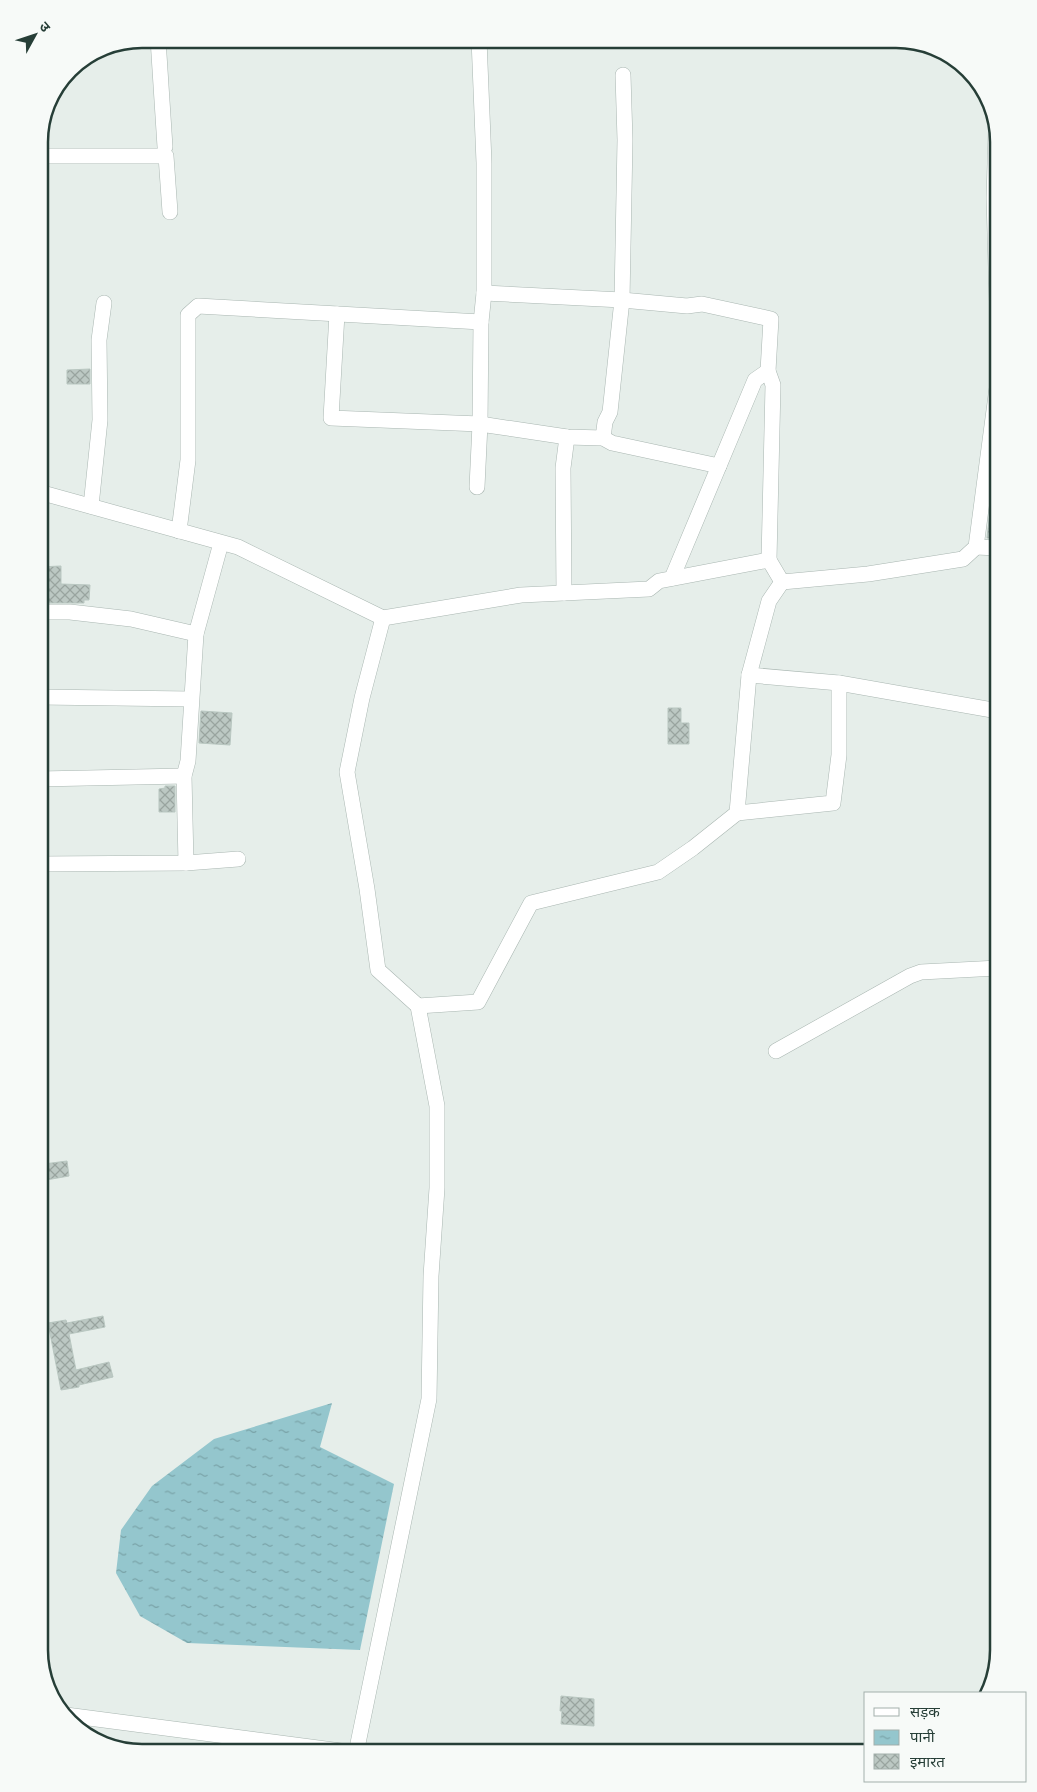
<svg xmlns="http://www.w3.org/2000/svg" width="1037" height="1792" viewBox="0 0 1037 1792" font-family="'Fira Sans','Noto Sans Devanagari',sans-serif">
<defs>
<pattern id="water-ripples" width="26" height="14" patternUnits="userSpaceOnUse" patternTransform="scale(1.25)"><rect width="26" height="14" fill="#94c6cd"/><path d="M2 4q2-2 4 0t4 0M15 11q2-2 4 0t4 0" fill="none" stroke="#79a2a7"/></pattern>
<pattern id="building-cross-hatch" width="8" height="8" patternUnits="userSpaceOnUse" patternTransform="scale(1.25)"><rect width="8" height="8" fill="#bcc8c3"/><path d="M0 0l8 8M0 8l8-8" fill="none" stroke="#99a49f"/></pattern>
</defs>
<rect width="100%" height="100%" fill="#e6eeea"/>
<polygon fill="url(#water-ripples)" points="332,1403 320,1447 394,1484 360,1650 187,1643 140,1616 116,1573 121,1530 152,1486 214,1439"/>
<g fill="url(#building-cross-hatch)" stroke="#b9c7c1">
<polygon points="90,369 90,384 67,384 67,370"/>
<polygon points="992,496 998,496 998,538 987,538"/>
<polygon points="61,566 61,584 90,585 89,600 84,600 84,603 39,603 39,567"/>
<polygon points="668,708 681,708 681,723 689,723 689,744 668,744"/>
<polygon points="201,711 232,713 230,745 199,743"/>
<polygon points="165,786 175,786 175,812 159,812 159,789 165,788"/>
<polygon points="67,1161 69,1176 46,1180 44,1164"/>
<polygon points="103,1316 105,1327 69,1334 76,1370 109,1362 113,1377 79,1385 79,1387 61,1390 48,1323 66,1320 67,1323"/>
<polygon points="561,1696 594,1699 594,1726 561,1724 562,1711 560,1711"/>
</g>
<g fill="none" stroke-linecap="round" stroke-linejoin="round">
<g stroke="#a9b6b1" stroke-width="16">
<g id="street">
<polyline points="158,39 165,147"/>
<polyline points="996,131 994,198 998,336"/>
<polyline points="39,143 39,135"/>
<polyline points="39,156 166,156 170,212"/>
<polyline points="484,293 622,300 687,306 702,304 771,319 768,371 773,385 769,560"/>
<polyline points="337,314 331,418 480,424 567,437 603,438 612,443 719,466"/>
<polyline points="603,438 605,422 610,412 622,300 625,140 623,75"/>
<polyline points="477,487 480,424 481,322 484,293 484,163 479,39"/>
<polyline points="39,492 238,547 383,618 521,595 649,589 659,581 769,560 782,582 868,574 963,559 976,547 998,380"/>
<polyline points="91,506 100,420 99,340 104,303"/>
<polyline points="179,531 188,460 188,315 198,306 481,322"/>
<polyline points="976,547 998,548"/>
<polyline points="672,578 755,380 768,371"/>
<polyline points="564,593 563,468 567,437"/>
<polyline points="39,612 70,612 131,619 196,634"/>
<polyline points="383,618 362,698 347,772 367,889 378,970 418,1006 478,1002 531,903 658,872 693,848 737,813 749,675 769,601 782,582"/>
<polyline points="749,675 839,683 998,711"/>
<polyline points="39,697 191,699"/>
<polyline points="39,779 184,776"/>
<polyline points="737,813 833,803 839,755 839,683"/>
<polyline points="186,863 184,776 188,761 196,634 221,543"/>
<polyline points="39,864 186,863 238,859"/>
<polyline points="776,1051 910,976 921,972 998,968"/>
<polyline points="66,1715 356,1753 429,1399 431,1276 437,1188 437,1106 418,1006"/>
</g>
</g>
<use href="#street" stroke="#fff" stroke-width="15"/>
</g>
<path d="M0 0H1037V1792H0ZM142 48H896A94 94 0 0 1 990 142V1650A94 94 0 0 1 896 1744H142A94 94 0 0 1 48 1650V142A94 94 0 0 1 142 48Z" fill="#f7faf8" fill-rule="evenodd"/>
<path fill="none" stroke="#263e37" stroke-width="2.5" d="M142 48H896A94 94 0 0 1 990 142V1650A94 94 0 0 1 896 1744H142A94 94 0 0 1 48 1650V142A94 94 0 0 1 142 48Z"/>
<rect x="864" y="1692" width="162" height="90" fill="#f7faf8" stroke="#a3afab"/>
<rect x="874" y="1708" width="25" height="8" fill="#ffffff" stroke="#a3afab"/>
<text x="910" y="1717" font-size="15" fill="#263e37">सड़क</text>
<rect x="874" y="1730" width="25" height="15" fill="url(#water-ripples)" stroke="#a3afab"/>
<text x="910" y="1742" font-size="15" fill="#263e37">पानी</text>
<rect x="874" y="1754" width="25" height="15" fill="url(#building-cross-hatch)" stroke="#a3afab"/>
<text x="910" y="1767" font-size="15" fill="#263e37">इमारत</text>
<g transform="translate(35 35) rotate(50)" stroke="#f7faf8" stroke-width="4" paint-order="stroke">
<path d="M0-4L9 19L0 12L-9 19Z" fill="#263e37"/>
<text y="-8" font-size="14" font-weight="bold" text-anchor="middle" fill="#263e37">उ</text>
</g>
</svg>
